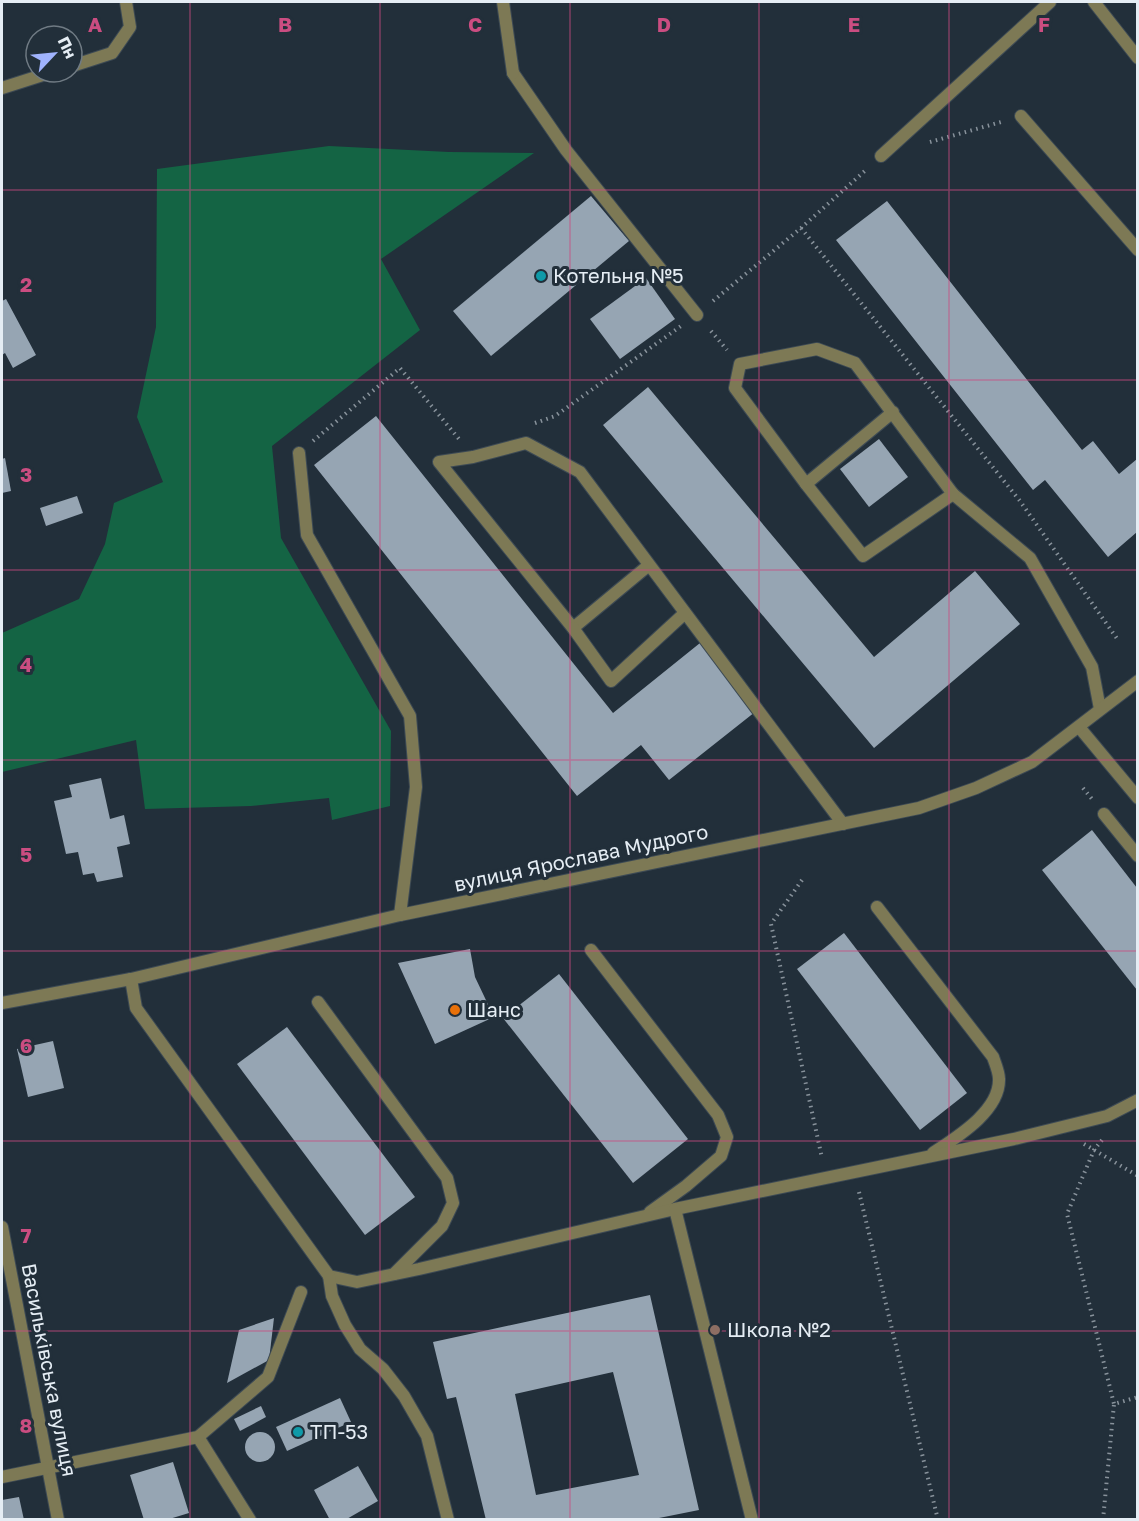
<svg xmlns="http://www.w3.org/2000/svg" width="1139" height="1521" viewBox="0 0 1139 1521" font-family="'Golos Text',sans-serif">
<rect width="100%" height="100%" fill="#222f3a"/>
<polygon fill="#146444" points="329,146 449,152 534,153 381,259 420,330 272,446 281,538 391,731 390,806 332,820 329,798 251,806 145,809 136,740 2,772 2,633 79,599 105,544 114,503 163,482 137,417 156,327 157,169"/>
<g fill="#96a5b3" fill-rule="evenodd">
<polygon points="591,196 629,241 491,356 453,311"/>
<polygon points="887,201 1082,450 1093,441 1119,474 1137,459 1137,532 1108,557 1045,480 1033,490 836,240"/>
<polygon points="646,278 675,319 620,359 590,319"/>
<polygon points="6,299 36,355 13,368 5,353 2,355 2,301"/>
<polygon points="648,387 874,657 975,571 1020,624 874,748 603,425"/>
<polygon points="376,416 613,713 700,643 755,712 669,780 641,745 577,796 314,465"/>
<polygon points="879,439 908,477 869,507 840,469"/>
<polygon points="5,458 11,491 2,493 2,459"/>
<polygon points="77,496 83,513 46,526 40,508"/>
<polygon points="101,778 110,819 124,815 130,844 117,847 123,877 97,882 94,873 83,875 78,852 66,854 54,801 72,797 69,785"/>
<polygon points="1092,830 1137,888 1137,990 1042,870"/>
<polygon points="844,933 967,1093 920,1130 797,969"/>
<polygon points="470,949 475,977 494,1017 435,1044 398,963"/>
<polygon points="559,974 688,1139 633,1183 503,1018"/>
<polygon points="287,1027 415,1197 365,1235 237,1064"/>
<polygon points="53,1041 64,1088 28,1097 17,1049"/>
<path d="M650,1295L699,1510L649,1520H486L456,1397L447,1399L433,1342ZM613,1372L639,1475L536,1495L515,1394Z"/>
<polygon points="274,1318 269,1360 227,1383 239,1330"/>
<polygon points="340,1398 351,1422 287,1451 276,1427"/>
<polygon points="261,1406 266,1417 240,1431 234,1419"/>
<circle cx="260" cy="1447" r="15"/>
<polygon points="173,1462 189,1513 166,1520 144,1520 130,1475"/>
<polygon points="358,1466 378,1501 345,1520 330,1520 314,1490"/>
<polygon points="19,1497 24,1520 2,1520 2,1500"/>
</g>
<g fill="none" stroke-linecap="round" stroke-linejoin="round">
<g stroke="#3d4a54" stroke-width="14">
<g id="service">
<polyline points="1094,2 1138,58"/>
<polyline points="513,73 566,150 697,315"/>
<polyline points="1021,116 1138,250"/>
<polyline points="893,412 806,484 735,388 740,364 817,349 855,363 953,494 1030,558 1092,667 1100,709"/>
<polyline points="299,453 307,535 410,716 416,787 400,915"/>
<polyline points="806,484 863,556 953,494"/>
<polyline points="649,565 573,628 439,462 473,457 526,443 580,472 843,824"/>
<polyline points="573,628 611,681 685,613"/>
<polyline points="1079,727 1138,798"/>
<polyline points="1104,814 1138,856"/>
<path d="M877,907L993,1057C995,1063 999,1072 999,1079C1000,1111 957,1137 933,1153"/>
<polyline points="591,950 718,1115 727,1137 721,1156 686,1186 650,1212"/>
<polyline points="131,979 136,1008 329,1276 357,1282 419,1269 675,1209 1014,1139 1107,1116 1138,1100"/>
<polyline points="318,1002 447,1178 453,1203 442,1226 394,1274"/>
<polyline points="675,1209 752,1520"/>
<polyline points="329,1276 332,1296 345,1325 360,1349 383,1369 404,1396 427,1436 448,1520"/>
</g>
</g>
<g stroke="#3d4a54" stroke-width="14">
<g id="minor">
<polyline points="503,2 513,73"/>
<polyline points="72,66 112,53 130,27 126,2"/>
<polyline points="2,88 52,72"/>
<polyline points="881,156 1050,2"/>
<polyline points="2,1227 58,1520"/>
<polyline points="198,1437 250,1520"/>
<polyline points="2,1477 198,1437 268,1377 301,1292"/>
</g>
</g>
<g stroke="#3d4a54" stroke-width="14">
<polyline id="tertiary" points="2,1003 131,979 400,915 919,808 976,788 1032,762 1138,681"/>
</g>
<g stroke="#88929b" stroke-width="4" stroke-dasharray="1.5 4.5" stroke-linecap="butt">
<polyline points="930,142 1001,122"/>
<polyline points="801,228 1020,501 1118,640"/>
<polyline points="713,301 801,228 867,169"/>
<polyline points="711,331 727,350"/>
<polyline points="535,423 555,416 681,326"/>
<polyline points="313,441 400,368 459,439"/>
<polyline points="1083,788 1092,799"/>
<polyline points="802,880 771,924 822,1158"/>
<polyline points="1102,1140 1094,1150 1067,1214 1114,1404"/>
<polyline points="1084,1144 1138,1176"/>
<polyline points="859,1192 938,1520"/>
<polyline points="1103,1520 1114,1404 1138,1397"/>
</g>
<use href="#service" stroke="#7d7955" stroke-width="12"/>
<use href="#minor" stroke="#7d7955" stroke-width="12"/>
<use href="#tertiary" stroke="#7d7955" stroke-width="12"/>
</g>
<path fill="none" stroke="#cb4d81" stroke-width="1.5" stroke-opacity="0.55" d="M190,2V1520M380,2V1520M570,2V1520M759,2V1520M949,2V1520M2,190H1138M2,380H1138M2,570H1138M2,760H1138M2,951H1138M2,1141H1138M2,1331H1138"/>
<g fill="#0f9aa8" stroke="#222f3a" stroke-width="2">
<circle cx="541" cy="276" r="6"/>
<circle cx="298" cy="1432" r="6"/>
</g>
<circle fill="#e8710a" stroke="#222f3a" stroke-width="2" cx="455" cy="1010" r="6"/>
<circle fill="#8d6e63" stroke="#222f3a" stroke-width="2" cx="715" cy="1330" r="6"/>
<g text-anchor="middle" stroke-width="6" stroke-linejoin="round" paint-order="stroke">
<g font-size="20" fill="#e5edf4" stroke="#222f3a" text-anchor="start">
<text x="553" y="283">Котельня №5</text>
<text x="467" y="1017">Шанс</text>
<text x="727" y="1337">Школа №2</text>
<text x="310" y="1439">ТП-53</text>
</g>
<g font-size="20" fill="#e5edf4" stroke="#222f3a">
<text transform="translate(581 858) rotate(-12)" y="7">вулиця Ярослава Мудрого</text>
<text transform="translate(49 1370) rotate(79)" y="7">Васильківська вулиця</text>
</g>
</g>
<g font-size="20" text-anchor="middle" font-weight="bold" fill="#cb4d81" stroke="#222f3a" stroke-width="6" stroke-linejoin="round" paint-order="stroke">
<text x="95" y="32">A</text>
<text x="285" y="32">B</text>
<text x="475" y="32">C</text>
<text x="664" y="32">D</text>
<text x="854" y="32">E</text>
<text x="1044" y="32">F</text>
<text x="26" y="292">2</text>
<text x="26" y="482">3</text>
<text x="26" y="672">4</text>
<text x="26" y="862">5</text>
<text x="26" y="1053">6</text>
<text x="26" y="1243">7</text>
<text x="26" y="1433">8</text>
</g>
<rect width="1139" height="1521" fill="none" stroke="#e5edf4" stroke-width="6"/>
<g transform="translate(54 54) rotate(64)"><circle r="28" fill="#222f3a" stroke="#707b84" stroke-width="1.5"/>
<path d="M0-4.5L10 22L0 15L-10 22Z" fill="#a0b3fd"/>
<text y="-9" font-size="16" font-weight="bold" text-anchor="middle" fill="#e5edf4">Пн</text>
</g>
</svg>
